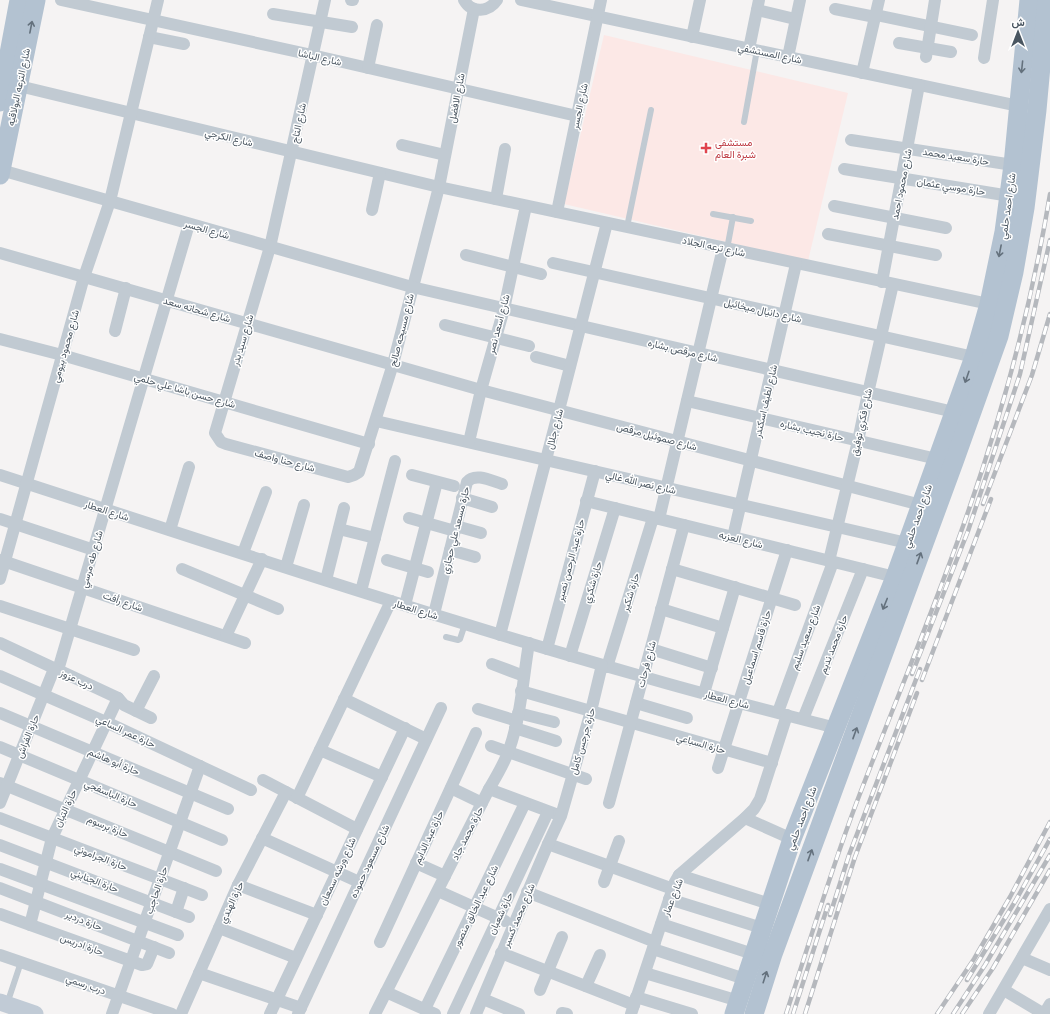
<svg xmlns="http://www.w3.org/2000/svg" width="1050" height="1014" viewBox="0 0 1050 1014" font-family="'Roboto Condensed',Vazirmatn,sans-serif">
<rect width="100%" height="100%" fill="#f5f3f3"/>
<polygon fill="#fce8e6" points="604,35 848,93 808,261 564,204"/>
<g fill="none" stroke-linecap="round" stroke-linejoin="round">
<g stroke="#c1cad2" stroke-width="6">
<polyline points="744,122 757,50"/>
<polyline points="713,214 751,221"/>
<polyline points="627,227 651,110"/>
<polyline points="727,249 733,217"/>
<polyline points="446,637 458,640 460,639 465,624"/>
<polyline points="7,1004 21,962"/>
</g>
<g stroke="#c1cad2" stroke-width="12">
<polyline points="61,0 312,55 577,116"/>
<polyline points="325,0 270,247 215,433 221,442 226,444 348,477 354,475 359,472 393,364 439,187 474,9"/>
<polyline points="351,0 353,0"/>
<path d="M464,0C472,14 489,12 497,0"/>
<polyline points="521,0 1018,106"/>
<polyline points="835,9 875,17"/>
<polyline points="757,10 795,19"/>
<polyline points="273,14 352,27"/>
<polyline points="876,15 972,35"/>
<polyline points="149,37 184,44"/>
<polyline points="692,37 700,0"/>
<polyline points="899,43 951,52"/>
<polyline points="749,49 759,0"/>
<polyline points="788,57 800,0"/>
<polyline points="926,57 935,0"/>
<polyline points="984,58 993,0"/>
<polyline points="368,68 377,25"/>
<polyline points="862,73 879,0"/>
<polyline points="19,86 439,187 989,304"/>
<polyline points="851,140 1013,165"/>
<polyline points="402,145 445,155"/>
<polyline points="844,169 1010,196"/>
<polyline points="1,170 412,287 954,412"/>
<polyline points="496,199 505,149"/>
<polyline points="834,206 946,228"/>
<polyline points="372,210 380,173"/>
<polyline points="557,212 601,0"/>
<polyline points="828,234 936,255"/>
<polyline points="0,253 481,390 921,505"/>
<polyline points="466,255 541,274"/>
<polyline points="553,263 974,357"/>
<polyline points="882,282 919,85"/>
<polyline points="445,325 529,346"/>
<polyline points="115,331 126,288"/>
<polyline points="0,339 62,355 369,444"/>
<polyline points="536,357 570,366"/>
<polyline points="687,401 937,459"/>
<polyline points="376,421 907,543"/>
<polyline points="469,442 481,390 504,309 526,206"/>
<path d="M0,475C213,544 425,615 641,676C705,695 771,711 836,728"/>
<polyline points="412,475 454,486"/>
<polyline points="462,498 492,507"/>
<polyline points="586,501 895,577"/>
<polyline points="409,518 455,531"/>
<polyline points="0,519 94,550"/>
<polyline points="659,519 723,248"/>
<polyline points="456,526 481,533"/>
<polyline points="339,529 375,538"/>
<polyline points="170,530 189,467"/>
<polyline points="733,537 796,264"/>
<polyline points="450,550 475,557"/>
<polyline points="243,553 266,492"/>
<polyline points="0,560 245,643"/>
<polyline points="387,560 428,572"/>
<polyline points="829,561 858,441 868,393 893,284"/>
<polyline points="286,567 304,505"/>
<polyline points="182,569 278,609"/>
<polyline points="672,569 795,605"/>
<polyline points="0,579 84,277 110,201 158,0"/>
<polyline points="326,580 344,508"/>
<polyline points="361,591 395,461"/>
<polyline points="405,605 437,482"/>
<polyline points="0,606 134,650"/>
<polyline points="661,609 723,628"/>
<path d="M434,614L467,482C475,472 492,481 502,484"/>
<polyline points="500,635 559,410 607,223"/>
<polyline points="226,636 262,559"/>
<polyline points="0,643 118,698 124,705 151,718"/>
<polyline points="547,649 595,471"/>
<polyline points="651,649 712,668"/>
<polyline points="570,656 615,508"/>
<polyline points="492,664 524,676"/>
<polyline points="607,667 653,518"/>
<polyline points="58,670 189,224"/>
<polyline points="0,676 106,722 251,790"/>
<polyline points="521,691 772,763"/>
<polyline points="704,693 735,587"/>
<polyline points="344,699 426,739"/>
<polyline points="636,703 687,718"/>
<polyline points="478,709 517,721"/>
<polyline points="136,711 154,676"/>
<polyline points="778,712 833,562"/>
<polyline points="0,713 228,809"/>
<polyline points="518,713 554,722"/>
<polyline points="803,719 863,569"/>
<polyline points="515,728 556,741"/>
<polyline points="491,746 586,779"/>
<polyline points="0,747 222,840"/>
<polyline points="320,750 382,777"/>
<polyline points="718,768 787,550"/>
<polyline points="263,780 357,829"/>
<polyline points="0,783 216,871"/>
<polyline points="451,788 482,803"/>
<polyline points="489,789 556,814"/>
<polyline points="297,798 391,601"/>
<polyline points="0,803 54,669"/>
<polyline points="609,803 684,525"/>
<polyline points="0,818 202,895"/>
<polyline points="745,818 792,839"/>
<polyline points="262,838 359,882"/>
<polyline points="548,844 673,889"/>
<polyline points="0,845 189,917"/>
<polyline points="416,863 445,876"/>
<polyline points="0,869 178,935"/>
<polyline points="679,875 770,904"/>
<polyline points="604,882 619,841"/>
<polyline points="238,885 317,915"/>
<polyline points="0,888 169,953"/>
<polyline points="438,891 505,921"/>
<polyline points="527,892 655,942"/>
<polyline points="669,899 762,928"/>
<polyline points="176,912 184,888"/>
<polyline points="0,914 142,965 147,964 154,947"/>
<polyline points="661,924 753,954"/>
<polyline points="30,925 52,838 118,698"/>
<polyline points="219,928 296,958"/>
<polyline points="380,942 476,733"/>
<polyline points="653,949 745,979"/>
<polyline points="501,953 634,1005"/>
<polyline points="0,955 172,1014"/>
<polyline points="1022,958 1050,970"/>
<polyline points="199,973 301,1008"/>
<polyline points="645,973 739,1001"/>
<polyline points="586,986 600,955"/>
<polyline points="540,990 562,937"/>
<polyline points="1004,990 1044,1014"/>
<polyline points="386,992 435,1014"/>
<polyline points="636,997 692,1014"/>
<polyline points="483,999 519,1014"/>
<polyline points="425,1009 525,803"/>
<polyline points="562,1013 567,1014"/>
<polyline points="112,1014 200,766"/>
<polyline points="181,1014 238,885 286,792"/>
<polyline points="270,1014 405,728"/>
<polyline points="298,1014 441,708"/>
<path d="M375,1014L489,789C496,777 504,764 509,750C521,716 523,679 529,643"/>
<polyline points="453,1014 548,812"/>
<polyline points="476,1014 548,844 561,816 591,711 602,665"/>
<polyline points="631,1014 675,882 679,875 745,818 754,809 760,799 787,715"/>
<polyline points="989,1014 1050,909"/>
<polyline points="1044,1014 1050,1004"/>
</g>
<polyline stroke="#c1cbd6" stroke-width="17" points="0,1002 35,1014"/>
<g stroke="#b3c2d1" stroke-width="19">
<polyline points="0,102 19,0"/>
<polyline points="0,175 36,0"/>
<polyline points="734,1014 792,839 895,577 974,357 989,304 1004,232 1013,165 1029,0"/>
<polyline points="754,1014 773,954 954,462 999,336 1014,272 1025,208 1037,110 1047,0"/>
</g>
<g stroke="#b5b8bd" stroke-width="4.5">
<g id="rail">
<polyline points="983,504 1032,375 1050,314"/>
<polyline points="912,674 968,531 1020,374 1050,240"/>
<polyline points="922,680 991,499"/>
<polyline points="830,915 849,855 920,669"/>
<polyline points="967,980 1016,900 1050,839"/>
<path d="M786,1014C809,944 830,873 856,804C891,712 929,622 962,529C1001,420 1031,308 1050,194"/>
<polyline points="793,1014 828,905"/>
<polyline points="805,1014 855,857 917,693"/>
<polyline points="937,1014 974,959 1010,897 1050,822"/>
<polyline points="953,1014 985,965 1050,855"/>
<polyline points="962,1014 993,968 1050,870"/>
</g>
</g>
<use href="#rail" stroke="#fff" stroke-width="3" stroke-dasharray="9" stroke-linecap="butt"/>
</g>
<defs><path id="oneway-shaft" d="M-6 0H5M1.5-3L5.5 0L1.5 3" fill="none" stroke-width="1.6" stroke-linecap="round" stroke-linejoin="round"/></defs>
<g stroke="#64717d">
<use href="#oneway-shaft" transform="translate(31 27) rotate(-79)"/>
<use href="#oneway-shaft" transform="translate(1022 67) rotate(96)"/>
<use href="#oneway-shaft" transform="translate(1000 251) rotate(101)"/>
<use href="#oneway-shaft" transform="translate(967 377) rotate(109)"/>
<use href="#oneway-shaft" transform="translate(919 558) rotate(-70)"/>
<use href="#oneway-shaft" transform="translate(885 604) rotate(112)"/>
<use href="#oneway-shaft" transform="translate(855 733) rotate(-70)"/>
<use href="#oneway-shaft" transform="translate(810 855) rotate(-70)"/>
<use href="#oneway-shaft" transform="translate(765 977) rotate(-72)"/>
</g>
<path fill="#e0444e" stroke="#fff" stroke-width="1.5" d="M704 142h4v4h4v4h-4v4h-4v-4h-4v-4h4z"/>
<g text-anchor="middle" stroke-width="3" stroke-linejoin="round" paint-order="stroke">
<g font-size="10" fill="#4a5661" stroke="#fff">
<text transform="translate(770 53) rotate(12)" y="4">شارع المستشفي</text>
<text transform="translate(320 57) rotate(13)" y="4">شارع الباشا</text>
<text transform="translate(18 87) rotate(-78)" y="4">شارع الترعه البولاقيه</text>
<text transform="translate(456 98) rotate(-79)" y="4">شارع الافضل</text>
<text transform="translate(579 106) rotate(-78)" y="4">شارع الجسر</text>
<text transform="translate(298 123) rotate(-78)" y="4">شارع التاج</text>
<text transform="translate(229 137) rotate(13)" y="4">شارع الكرجي</text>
<text transform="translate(956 156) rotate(9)" y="4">حارة سعيد محمد</text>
<text transform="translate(901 184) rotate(-79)" y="4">شارع محمود احمد</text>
<text transform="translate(951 186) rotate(9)" y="4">حارة موسي عثمان</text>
<text transform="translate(1007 206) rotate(-82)" y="4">شارع احمد حلمي</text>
<text transform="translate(207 229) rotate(16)" y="4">شارع الجسر</text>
<text transform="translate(714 246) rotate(12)" y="4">شارع ترعه الجلاد</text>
<text transform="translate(197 309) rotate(16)" y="4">شارع شحاته سعد</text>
<text transform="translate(763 310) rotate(13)" y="4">شارع دانيال ميخائيل</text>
<text transform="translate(498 324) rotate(-75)" y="4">شارع أسعد نصر</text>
<text transform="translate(401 330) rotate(-76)" y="4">شارع مسيحه صالح</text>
<text transform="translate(242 340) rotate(-73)" y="4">شارع سيد بدر</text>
<text transform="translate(65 346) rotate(-74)" y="4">شارع محمود بيومي</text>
<text transform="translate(683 350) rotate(13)" y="4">شارع مرقص بشاره</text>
<text transform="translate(185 390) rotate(16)" y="4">شارع حسن باشا علي حلمي</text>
<text transform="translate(765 401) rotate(-77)" y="4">شارع لطيف اسكندر</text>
<text transform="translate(861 422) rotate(-78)" y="4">شارع فكري توفيق</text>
<text transform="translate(554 429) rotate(-75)" y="4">شارع جلال</text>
<text transform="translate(812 430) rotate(13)" y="4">حارة نجيب بشاره</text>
<text transform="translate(657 436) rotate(15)" y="4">شارع صموئيل مرقص</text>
<text transform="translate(285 460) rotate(15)" y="4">شارع حنا واصف</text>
<text transform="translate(641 482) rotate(13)" y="4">شارع نصر الله غالي</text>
<text transform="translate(107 510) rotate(18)" y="4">شارع العطار</text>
<text transform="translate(917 516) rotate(-70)" y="4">شارع احمد حلمي</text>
<text transform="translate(455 530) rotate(-76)" y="4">حارة مسعد علي حجازي</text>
<text transform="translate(741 539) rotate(14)" y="4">شارع العزبه</text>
<text transform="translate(91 559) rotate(-74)" y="4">شارع طه مرسي</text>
<text transform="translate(570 560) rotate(-75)" y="4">حارة عبد الرحمن نصير</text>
<text transform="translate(592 582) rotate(-73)" y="4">حارة شكري</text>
<text transform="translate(630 592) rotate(-73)" y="4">حارة شكير</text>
<text transform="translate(123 601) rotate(19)" y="4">شارع رأفت</text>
<text transform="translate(416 609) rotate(17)" y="4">شارع العطار</text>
<text transform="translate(805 637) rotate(-70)" y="4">شارع سعيد سليم</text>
<text transform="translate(833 644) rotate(-69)" y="4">حارة محمد نديم</text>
<text transform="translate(756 647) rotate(-73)" y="4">حارة قاسم اسماعيل</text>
<text transform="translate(646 664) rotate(-75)" y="4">شارع فرحات</text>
<text transform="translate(77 679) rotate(25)" y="4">درب عزوز</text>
<text transform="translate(727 699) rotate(15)" y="4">شارع العطار</text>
<text transform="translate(126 731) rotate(25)" y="4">حارة عمر الساعي</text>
<text transform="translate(27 736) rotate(-68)" y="4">حارة الفراش</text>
<text transform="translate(582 741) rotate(-74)" y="4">حارة جرجس كامل</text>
<text transform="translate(701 743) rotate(16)" y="4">حارة السباعي</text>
<text transform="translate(114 761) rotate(23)" y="4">حارة أبو هاشم</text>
<text transform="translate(111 793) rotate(23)" y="4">حارة الباسفجي</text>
<text transform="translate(65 808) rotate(-65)" y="4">حارة التبان</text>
<text transform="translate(801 818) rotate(-69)" y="4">شارع احمد حلمي</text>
<text transform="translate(108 826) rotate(22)" y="4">حارة برسوم</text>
<text transform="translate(467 833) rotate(-63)" y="4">حارة محمد جاد</text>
<text transform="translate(428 837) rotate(-65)" y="4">حارة عبد الدايم</text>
<text transform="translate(101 857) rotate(21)" y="4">حارة الجراموني</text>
<text transform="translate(369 861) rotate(-65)" y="4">شارع مسعود حموده</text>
<text transform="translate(337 871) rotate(-65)" y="4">شارع ورشه سمعان</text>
<text transform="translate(95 880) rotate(21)" y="4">حارة الجنايني</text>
<text transform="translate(156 890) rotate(-71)" y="4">حارة الحاجب</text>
<text transform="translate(672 897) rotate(-68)" y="4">شارع عمار</text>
<text transform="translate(231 902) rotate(-65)" y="4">حارة الهندي</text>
<text transform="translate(475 906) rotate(-64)" y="4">شارع عبد الخالق منصور</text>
<text transform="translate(500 913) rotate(-65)" y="4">حارة شعبان</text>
<text transform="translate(518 915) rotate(-67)" y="4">شارع محمد كسبر</text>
<text transform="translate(84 920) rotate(21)" y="4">حارة دردير</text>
<text transform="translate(82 944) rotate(20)" y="4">حارة ادريس</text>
<text transform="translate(86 984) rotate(19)" y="4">درب رسمي</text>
</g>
<g font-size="10" fill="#be3a42" stroke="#fff" text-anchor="start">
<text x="715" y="146">مستشفى<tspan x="715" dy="12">شبرة العام</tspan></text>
</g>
</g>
<g transform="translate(1018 32)" stroke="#ffffff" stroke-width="3" paint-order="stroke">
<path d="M0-3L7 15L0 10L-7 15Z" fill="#4a5661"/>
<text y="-6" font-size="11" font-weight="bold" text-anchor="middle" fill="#4a5661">ش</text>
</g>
</svg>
